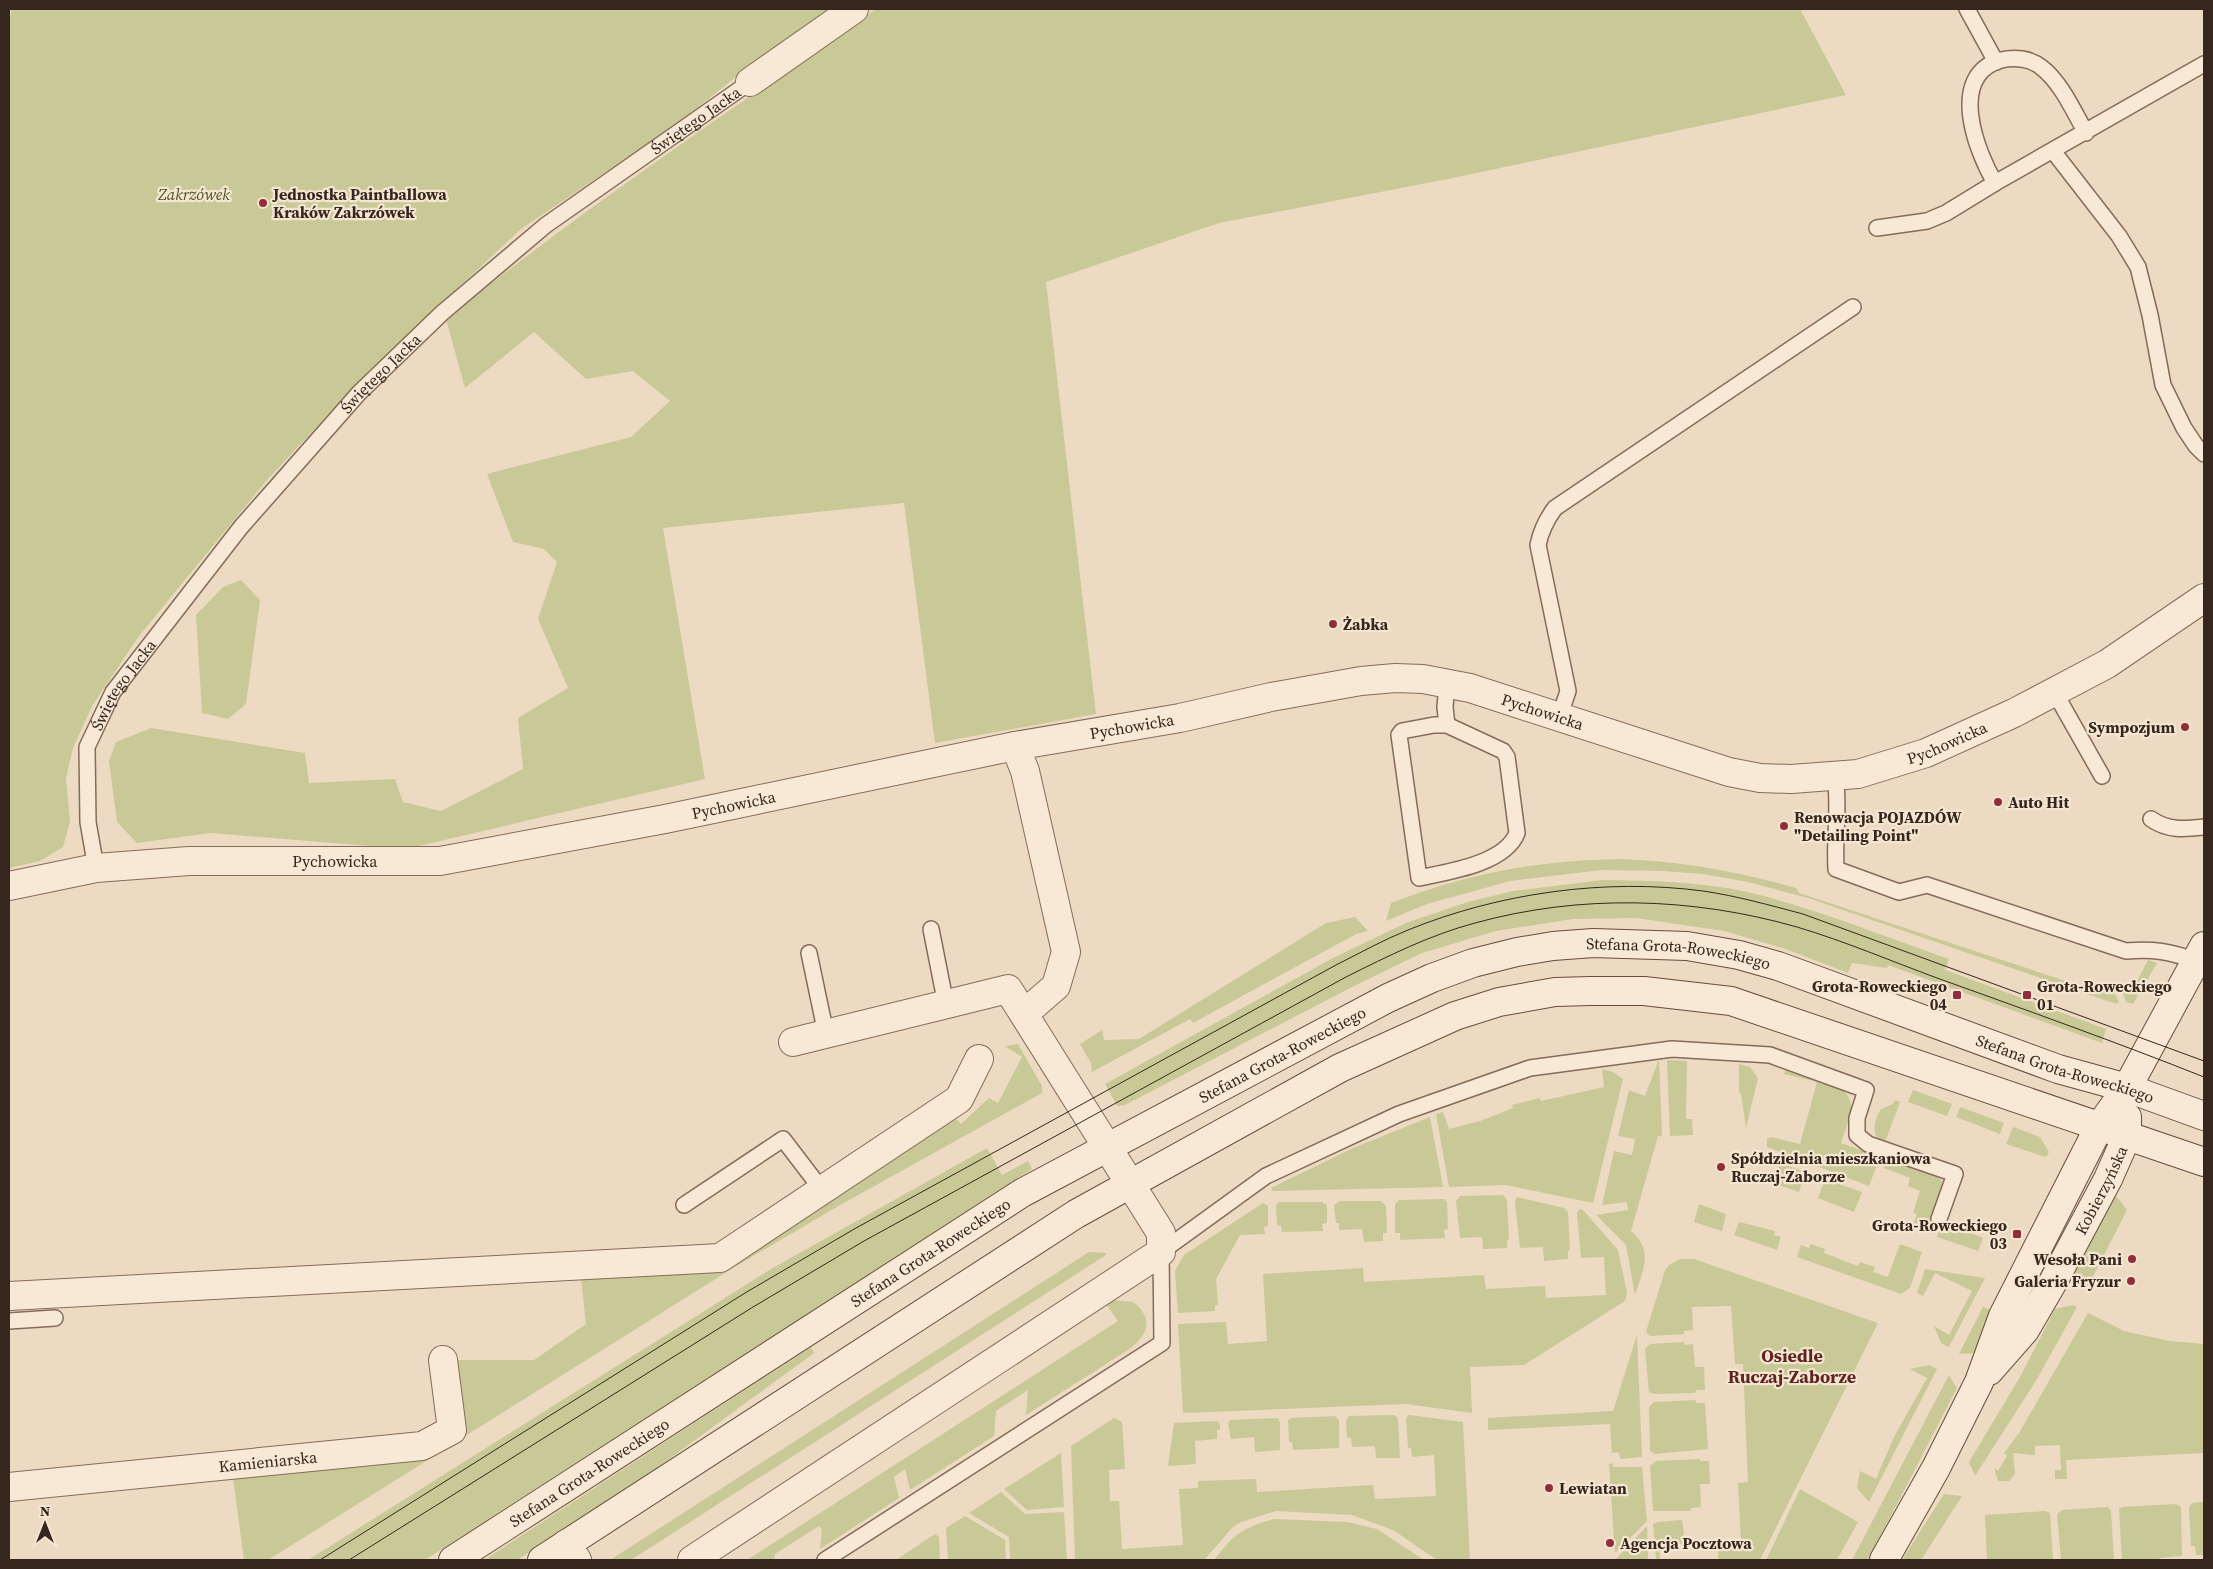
<svg xmlns="http://www.w3.org/2000/svg" width="2213" height="1569" viewBox="0 0 2213 1569" font-family="'Source Serif 4',serif">
<rect width="100%" height="100%" fill="#ecdac2"/>
<g fill="#c9c997">
<polygon points="12,9 835,9 732,80 680,122 521,229 364,376 267,480 139,636 92,706 73,748 66,778 70,822 63,847 40,861 9,868 9,21"/>
<path d="M876,9H1800L1846,95L1448,179L1219,223L1046,282L1096,714L935,743L904,503L663,528L705,779L406,849L211,833L137,843L117,822L109,761L116,742L151,728L305,753L309,783L395,779L403,802L441,811L523,769L518,718L568,688L538,619L557,562L544,549L513,542L487,474L631,437L670,401L633,371L586,379L534,332L465,388L446,319C584,208 731,110 876,9Z"/>
<polygon points="241,580 260,600 246,704 228,719 202,713 196,615 223,587"/>
<path d="M1618,859C1680,861 1737,871 1796,888L1799,893L2102,993L2112,989L2119,1002L2116,1004L1808,898L1748,882L1703,874L1663,871L1602,870L1510,881L1427,904L1386,921L1391,903C1469,873 1535,861 1618,859Z"/>
<path d="M1602,880C1651,881 1699,881 1747,892C1816,908 1882,936 1949,959L1945,970L2106,1029L2102,1043L1888,965L1887,968L1852,963L1848,973L1783,948L1724,931L1636,918L1573,919L1496,931L1422,953L1352,987L1125,1105L1117,1106L1105,1084L1333,958L1406,923L1468,902L1513,891Z"/>
<polygon points="1355,917 1368,931 1356,934 1193,1023 1190,1019 1092,1072 1091,1063 1080,1044 1102,1030 1104,1040 1139,1039 1326,923"/>
<polygon points="2148,960 2157,963 2133,1004 2126,1002 2120,985 2135,985"/>
<polygon points="1018,1044 1042,1086 1042,1093 842,1204 733,1268 459,1440 451,1360 534,1360 586,1324 581,1278 712,1270 953,1116 961,1124 989,1098 998,1103 1022,1057 1005,1046"/>
<path d="M1659,1059L1662,1136H1658L1631,1231C1654,1251 1643,1269 1635,1295L1626,1245L1596,1215L1628,1210L1627,1202L1602,1205L1614,1151L1632,1155L1635,1139L1618,1136L1629,1090L1645,1096Z"/>
<polygon points="1667,1060 1687,1061 1686,1119 1692,1119 1693,1135 1670,1136"/>
<polygon points="1739,1064 1750,1067 1758,1078 1746,1128 1741,1093 1739,1093"/>
<polygon points="1602,1069 1613,1072 1623,1079 1593,1203 1506,1185 1449,1187 1436,1114 1443,1112 1449,1129 1480,1121 1513,1108 1512,1105 1540,1098 1541,1101 1604,1087"/>
<path d="M1785,1070C1804,1075 1849,1080 1851,1105C1852,1116 1844,1132 1841,1143L1880,1157L1869,1186L1767,1147V1139L1771,1137L1800,1144L1817,1082L1784,1074Z"/>
<polygon points="1913,1090 1952,1104 1947,1116 1908,1102"/>
<path d="M1895,1100L1900,1102L1884,1145C1871,1136 1873,1121 1881,1109L1893,1104Z"/>
<polygon points="1960,1107 2004,1123 2000,1134 1956,1117"/>
<polygon points="1430,1117 1443,1187 1273,1191 1271,1188 1353,1148"/>
<polygon points="2013,1127 2040,1137 2049,1152 2046,1157 2006,1144"/>
<polygon points="987,1148 1002,1175 1028,1161 1032,1169 428,1558 423,1560 308,1560 771,1269"/>
<polygon points="1887,1159 1937,1176 1942,1181 1943,1187 1929,1234 1912,1228 1917,1214 1913,1213 1920,1191 1908,1186 1910,1178 1884,1168"/>
<polygon points="1780,1163 1805,1172 1799,1192 1773,1183"/>
<polygon points="1825,1179 1862,1192 1854,1212 1818,1198"/>
<polygon points="1503,1195 1507,1200 1509,1240 1507,1240 1507,1248 1483,1249 1482,1237 1460,1238 1456,1201 1460,1196"/>
<polygon points="2113,1195 2117,1197 2127,1210 2086,1290 2072,1273"/>
<polygon points="1517,1197 1564,1208 1568,1212 1570,1250 1568,1251 1568,1259 1544,1261 1543,1247 1520,1248 1515,1202"/>
<polygon points="1444,1199 1447,1202 1448,1229 1444,1230 1445,1238 1400,1240 1400,1233 1395,1233 1395,1204 1399,1200"/>
<polygon points="1340,1201 1381,1201 1386,1206 1387,1233 1383,1233 1383,1241 1364,1242 1362,1229 1339,1230 1339,1223 1336,1223 1334,1205"/>
<polygon points="1279,1202 1322,1202 1327,1205 1327,1223 1322,1224 1323,1231 1282,1232 1281,1226 1277,1225 1276,1205"/>
<polygon points="1263,1203 1268,1206 1268,1226 1264,1227 1265,1234 1240,1235 1216,1279 1218,1305 1215,1306 1215,1311 1178,1313 1175,1271 1184,1255"/>
<polygon points="1699,1204 1726,1214 1722,1231 1694,1222"/>
<polygon points="1579,1209 1583,1210 1618,1250 1627,1293 1625,1301 1524,1365 1470,1367 1472,1413 1406,1404 1183,1413 1178,1324 1226,1322 1228,1344 1267,1341 1263,1274 1363,1268 1364,1282 1484,1275 1486,1289 1545,1286 1546,1298 1606,1295 1604,1257 1581,1258 1577,1213"/>
<polygon points="1943,1221 1983,1238 1978,1251 1937,1237"/>
<polygon points="1739,1222 1775,1231 1774,1235 1781,1237 1777,1250 1734,1235"/>
<polygon points="1811,1244 1825,1249 1824,1253 1858,1266 1860,1262 1875,1267 1873,1272 1888,1277 1900,1244 1922,1252 1910,1288 1901,1294 1797,1257 1801,1245 1809,1248"/>
<polygon points="1089,1252 1106,1253 1106,1255 631,1560 610,1560"/>
<polygon points="1680,1259 1694,1259 1878,1323 1760,1560 1718,1560 1718,1544 1741,1542 1738,1483 1748,1482 1743,1364 1735,1364 1731,1306 1692,1307 1693,1330 1684,1331 1684,1334 1650,1336 1646,1332 1665,1270 1669,1265"/>
<polygon points="1925,1269 1985,1278 1949,1347 1941,1343 1934,1326 1949,1335 1972,1291 1935,1273 1923,1296 1917,1293"/>
<path d="M1115,1300L1133,1302C1155,1319 1148,1335 1128,1350L1026,1415L1028,1390L996,1411L994,1436L910,1490L905,1469L894,1477L899,1498L820,1549L822,1529L819,1526L775,1554L774,1560H747L1118,1321L1106,1304Z"/>
<polygon points="2073,1305 2077,1307 2037,1379 1975,1476 1969,1462 2020,1377 2055,1309"/>
<polygon points="1983,1307 1990,1310 1976,1353 1959,1354"/>
<polygon points="2088,1313 2124,1331 2170,1341 2204,1344 2204,1453 2066,1460 2067,1479 2055,1479 2055,1470 2061,1470 2060,1445 2035,1446 2035,1455 2013,1453 2015,1474 2009,1481 1998,1481 1994,1468 1998,1471 2007,1456 2004,1453 2019,1433"/>
<polygon points="1637,1335 1642,1457 1621,1459 1618,1452 1612,1453 1610,1424 1488,1430 1488,1418 1613,1411"/>
<polygon points="1684,1342 1685,1345 1693,1344 1695,1367 1704,1367 1705,1390 1696,1390 1695,1393 1654,1394 1649,1392 1645,1349 1650,1344"/>
<polygon points="811,1347 814,1353 646,1476 517,1560 484,1560"/>
<polygon points="1929,1365 1937,1369 1869,1502 1857,1488 1860,1471 1876,1479 1894,1437 1927,1378 1910,1369"/>
<polygon points="1949,1375 1957,1388 1868,1560 1852,1560"/>
<polygon points="1696,1400 1696,1403 1705,1403 1708,1449 1655,1454 1650,1451 1649,1407 1654,1402"/>
<polygon points="1394,1415 1398,1418 1400,1458 1376,1458 1375,1446 1352,1447 1351,1438 1347,1438 1346,1420 1349,1416"/>
<polygon points="1409,1415 1463,1422 1470,1560 1437,1560 1393,1530 1352,1515 1276,1511 1241,1522 1232,1528 1204,1560 1075,1560 1071,1446 1114,1418 1122,1422 1125,1469 1109,1470 1110,1501 1119,1501 1122,1549 1183,1545 1179,1489 1198,1488 1198,1481 1256,1479 1257,1492 1373,1485 1375,1499 1436,1496 1434,1455 1412,1457 1411,1448 1408,1448 1406,1418"/>
<polygon points="1335,1416 1339,1420 1339,1448 1293,1450 1292,1442 1289,1442 1288,1420 1291,1418"/>
<polygon points="1278,1418 1280,1423 1280,1450 1255,1452 1254,1437 1231,1439 1228,1424 1230,1420"/>
<polygon points="1217,1421 1220,1424 1220,1430 1217,1430 1217,1439 1195,1441 1196,1464 1168,1466 1174,1423"/>
<polygon points="1061,1453 1064,1507 1027,1510 1004,1489"/>
<polygon points="426,1455 431,1458 268,1560 244,1560 233,1478"/>
<polygon points="1700,1459 1700,1461 1709,1461 1710,1484 1700,1484 1701,1507 1691,1508 1691,1511 1653,1511 1650,1466 1656,1461"/>
<polygon points="1613,1463 1613,1467 1642,1467 1647,1521 1615,1553 1609,1464"/>
<polygon points="1800,1489 1858,1522 1837,1560 1766,1560"/>
<polygon points="1001,1492 1025,1514 1064,1512 1067,1560 1010,1560 1009,1537 969,1513"/>
<polygon points="1944,1494 1962,1496 1921,1560 1902,1560"/>
<polygon points="2204,1502 2204,1555 2196,1555 2195,1546 2191,1546 2189,1507 2192,1503"/>
<polygon points="2176,1504 2181,1507 2182,1556 2160,1558 2159,1560 2122,1560 2119,1509 2122,1507"/>
<polygon points="2108,1507 2111,1511 2114,1560 2061,1560 2057,1514 2062,1510"/>
<polygon points="2045,1511 2050,1513 2053,1560 1987,1560 1985,1515"/>
<polygon points="965,1516 1005,1540 1006,1560 948,1560 946,1528"/>
<path d="M1274,1519L1347,1522L1377,1529L1424,1560H1214C1235,1533 1241,1529 1274,1519Z"/>
<polygon points="1682,1520 1684,1535 1682,1536 1682,1544 1659,1546 1660,1560 1656,1560 1653,1524 1658,1522"/>
<polygon points="1647,1526 1648,1558 1646,1560 1615,1560"/>
<polygon points="935,1534 939,1537 940,1560 896,1560"/>
</g>
<g fill="none" stroke-linecap="round" stroke-linejoin="round">
<g stroke="#856c5a" stroke-width="18">
<g id="lane">
<polyline points="1967,9 1996,62"/>
<polyline points="2053,151 2119,236 2138,267 2150,315 2163,385 2184,428 2196,446 2204,454"/>
<path d="M1995,183C1976,151 1947,75 2001,60C2014,57 2030,58 2041,67C2061,82 2074,112 2086,133"/>
<polyline points="1877,228 1927,221 1946,213 1995,183 2204,64"/>
<polyline points="1447,683 1445,707 1447,725"/>
<polyline points="2054,691 2102,776"/>
<path d="M1559,718L1568,691L1538,545C1541,530 1546,520 1555,508L1853,307"/>
<path d="M1434,725H1447L1503,751L1507,757L1517,833C1505,864 1447,872 1419,878L1399,735L1402,731Z"/>
<path d="M1835,775C1840,806 1834,838 1836,869L1899,892L1927,885L2126,951C2154,949 2169,951 2196,961"/>
<path d="M2151,819C2168,831 2185,829 2204,827"/>
<path id="s1" d="M96,868L88,822L87,747L113,692L241,527L359,393L442,313L546,225L750,82"/>
<polyline points="931,929 946,1005"/>
<polyline points="809,953 826,1034"/>
<polyline points="684,1205 783,1139 822,1190"/>
<polyline points="9,1321 55,1318"/>
<polyline points="825,1560 1162,1343 1161,1252 1266,1176 1399,1114 1530,1068 1672,1049 1770,1055 1866,1090 1857,1118 1857,1135 1868,1144 1955,1174 1939,1219"/>
</g>
</g>
<g stroke="#856c5a" stroke-width="30">
<g id="street">
<polyline points="750,82 854,9"/>
<polyline points="1015,746 1025,771 1066,952 1056,986 1025,1013"/>
<path id="s2" d="M9,886L96,868L189,861H440L665,819L1015,746L1180,718L1271,697L1361,681L1395,678L1423,679L1470,688L1729,772L1760,778L1791,779L1858,774L1926,753L2014,713L2107,664L2204,598"/>
<polyline points="9,1296 720,1258 959,1099 979,1059"/>
<path id="s3" d="M9,1487L422,1446L452,1430L443,1360"/>
<polyline points="566,1544 577,1560"/>
<polyline points="692,1560 1161,1252 1161,1233 1008,989 793,1042"/>
</g>
</g>
<g stroke="#674d3d" stroke-width="30">
<g id="secondary">
<path id="s4" d="M1989,1371L2025,1330L2053,1282L2108,1179L2127,1136V1117"/>
<path id="s5" d="M453,1560L1022,1193L1388,998L1432,978L1473,963L1517,952L1553,946L1593,943L1687,946L1739,955L1778,966L2058,1069L2127,1088L2204,1116"/>
<polyline points="542,1560 1076,1214 1340,1068 1455,1016 1499,1002 1555,992 1591,991 1644,991 1731,1001 2204,1162"/>
<polyline points="1884,1560 1936,1468 1979,1382 2003,1316 2099,1127 2127,1088 2204,946"/>
</g>
</g>
<use href="#lane" stroke="#f7e9d5" stroke-width="15"/>
<use href="#street" stroke="#f7e9d5" stroke-width="28"/>
<use href="#secondary" stroke="#f7e9d5" stroke-width="28"/>
<g stroke="#35261e" stroke-width="1">
<path d="M320,1560L745,1293L856,1228L1336,965C1360,953 1383,940 1408,930C1499,893 1605,878 1703,891C1737,896 1769,905 1803,914L2204,1061"/>
<path d="M349,1560L753,1307L864,1241L1346,977C1388,956 1430,935 1475,923C1580,894 1692,897 1797,927C1844,941 1891,961 1937,978C2026,1010 2116,1042 2204,1077"/>
</g>
</g>
<g fill="#922d3a" stroke="#f4e6d1" stroke-width="2">
<circle cx="263" cy="203" r="5"/>
<circle cx="1333" cy="624" r="5"/>
<circle cx="2185" cy="727" r="5"/>
<circle cx="1998" cy="802" r="5"/>
<circle cx="1784" cy="826" r="5"/>
<rect x="1952" y="990" width="10" height="10" rx="2.5"/>
<rect x="2022" y="990" width="10" height="10" rx="2.5"/>
<circle cx="1721" cy="1167" r="5"/>
<rect x="2012" y="1229" width="10" height="10" rx="2.5"/>
<circle cx="2132" cy="1259" r="5"/>
<circle cx="2131" cy="1281" r="5"/>
<circle cx="1549" cy="1488" r="5"/>
<circle cx="1610" cy="1543" r="5"/>
</g>
<g text-anchor="middle" stroke-width="4.5" stroke-linejoin="round" paint-order="stroke">
<g font-size="16" fill="#35261e" stroke="#f4e6d1">
<text dy="6" stroke="none"><textPath href="#s1" startOffset="1004">Świętego Jacka</textPath></text>
<text dy="6" stroke="none"><textPath href="#s1" startOffset="599">Świętego Jacka</textPath></text>
<text dy="6" stroke="none"><textPath href="#s1" startOffset="194">Świętego Jacka</textPath></text>
<text dy="6" stroke="none"><textPath href="#s2" startOffset="1558">Pychowicka</textPath></text>
<text dy="6" stroke="none"><textPath href="#s2" startOffset="1138">Pychowicka</textPath></text>
<text dy="6" stroke="none"><textPath href="#s2" startOffset="1978">Pychowicka</textPath></text>
<text dy="6" stroke="none"><textPath href="#s2" startOffset="732">Pychowicka</textPath></text>
<text dy="6" stroke="none"><textPath href="#s2" startOffset="328">Pychowicka</textPath></text>
<text dy="6" stroke="none"><textPath href="#s5" startOffset="1392">Stefana Grota-Roweckiego</textPath></text>
<text dy="6" stroke="none"><textPath href="#s5" startOffset="972">Stefana Grota-Roweckiego</textPath></text>
<text dy="6" stroke="none"><textPath href="#s5" startOffset="1798">Stefana Grota-Roweckiego</textPath></text>
<text dy="6" stroke="none"><textPath href="#s4" startOffset="214">Kobierzyńska</textPath></text>
<text dy="6" stroke="none"><textPath href="#s5" startOffset="568">Stefana Grota-Roweckiego</textPath></text>
<text dy="6" stroke="none"><textPath href="#s3" startOffset="260">Kamieniarska</textPath></text>
<text dy="6" stroke="none"><textPath href="#s5" startOffset="162">Stefana Grota-Roweckiego</textPath></text>
</g>
<g font-size="16" font-style="italic" fill="#4b5125" stroke="#f4e6d1">
<text x="194" y="200">Zakrzówek</text>
</g>
<g font-size="16" font-weight="bold" fill="#35261e" stroke="#f4e6d1" text-anchor="start">
<text x="273" y="200">Jednostka Paintballowa<tspan x="273" dy="18">Kraków Zakrzówek</tspan></text>
<text x="1343" y="630">Żabka</text>
<text x="2175" y="733" text-anchor="end">Sympozjum</text>
<text x="2008" y="808">Auto Hit</text>
<text x="1794" y="823">Renowacja POJAZDÓW<tspan x="1794" dy="18">"Detailing Point"</tspan></text>
<text x="1947" y="992" text-anchor="end">Grota-Roweckiego<tspan x="1947" dy="18">04</tspan></text>
<text x="2037" y="992">Grota-Roweckiego<tspan x="2037" dy="18">01</tspan></text>
<text x="1731" y="1164">Spółdzielnia mieszkaniowa<tspan x="1731" dy="18">Ruczaj-Zaborze</tspan></text>
<text x="2007" y="1231" text-anchor="end">Grota-Roweckiego<tspan x="2007" dy="18">03</tspan></text>
<text x="2122" y="1265" text-anchor="end">Wesoła Pani</text>
<text x="2121" y="1287" text-anchor="end">Galeria Fryzur</text>
<text x="1559" y="1494">Lewiatan</text>
<text x="1620" y="1549">Agencja Pocztowa</text>
</g>
<g font-size="18" font-weight="bold" fill="#60241f" stroke="#f4e6d1">
<text x="1792" y="1362">Osiedle<tspan x="1792" dy="21">Ruczaj-Zaborze</tspan></text>
</g>
</g>
<rect width="2213" height="1569" fill="none" stroke="#35261e" stroke-width="20"/>
<g transform="translate(45 1524)" stroke="#f4e6d1" stroke-width="4" paint-order="stroke">
<path d="M0-4L9 19L0 12L-9 19Z" fill="#35261e"/>
<text y="-8" font-size="14" font-weight="bold" text-anchor="middle" fill="#35261e">N</text>
</g>
</svg>
